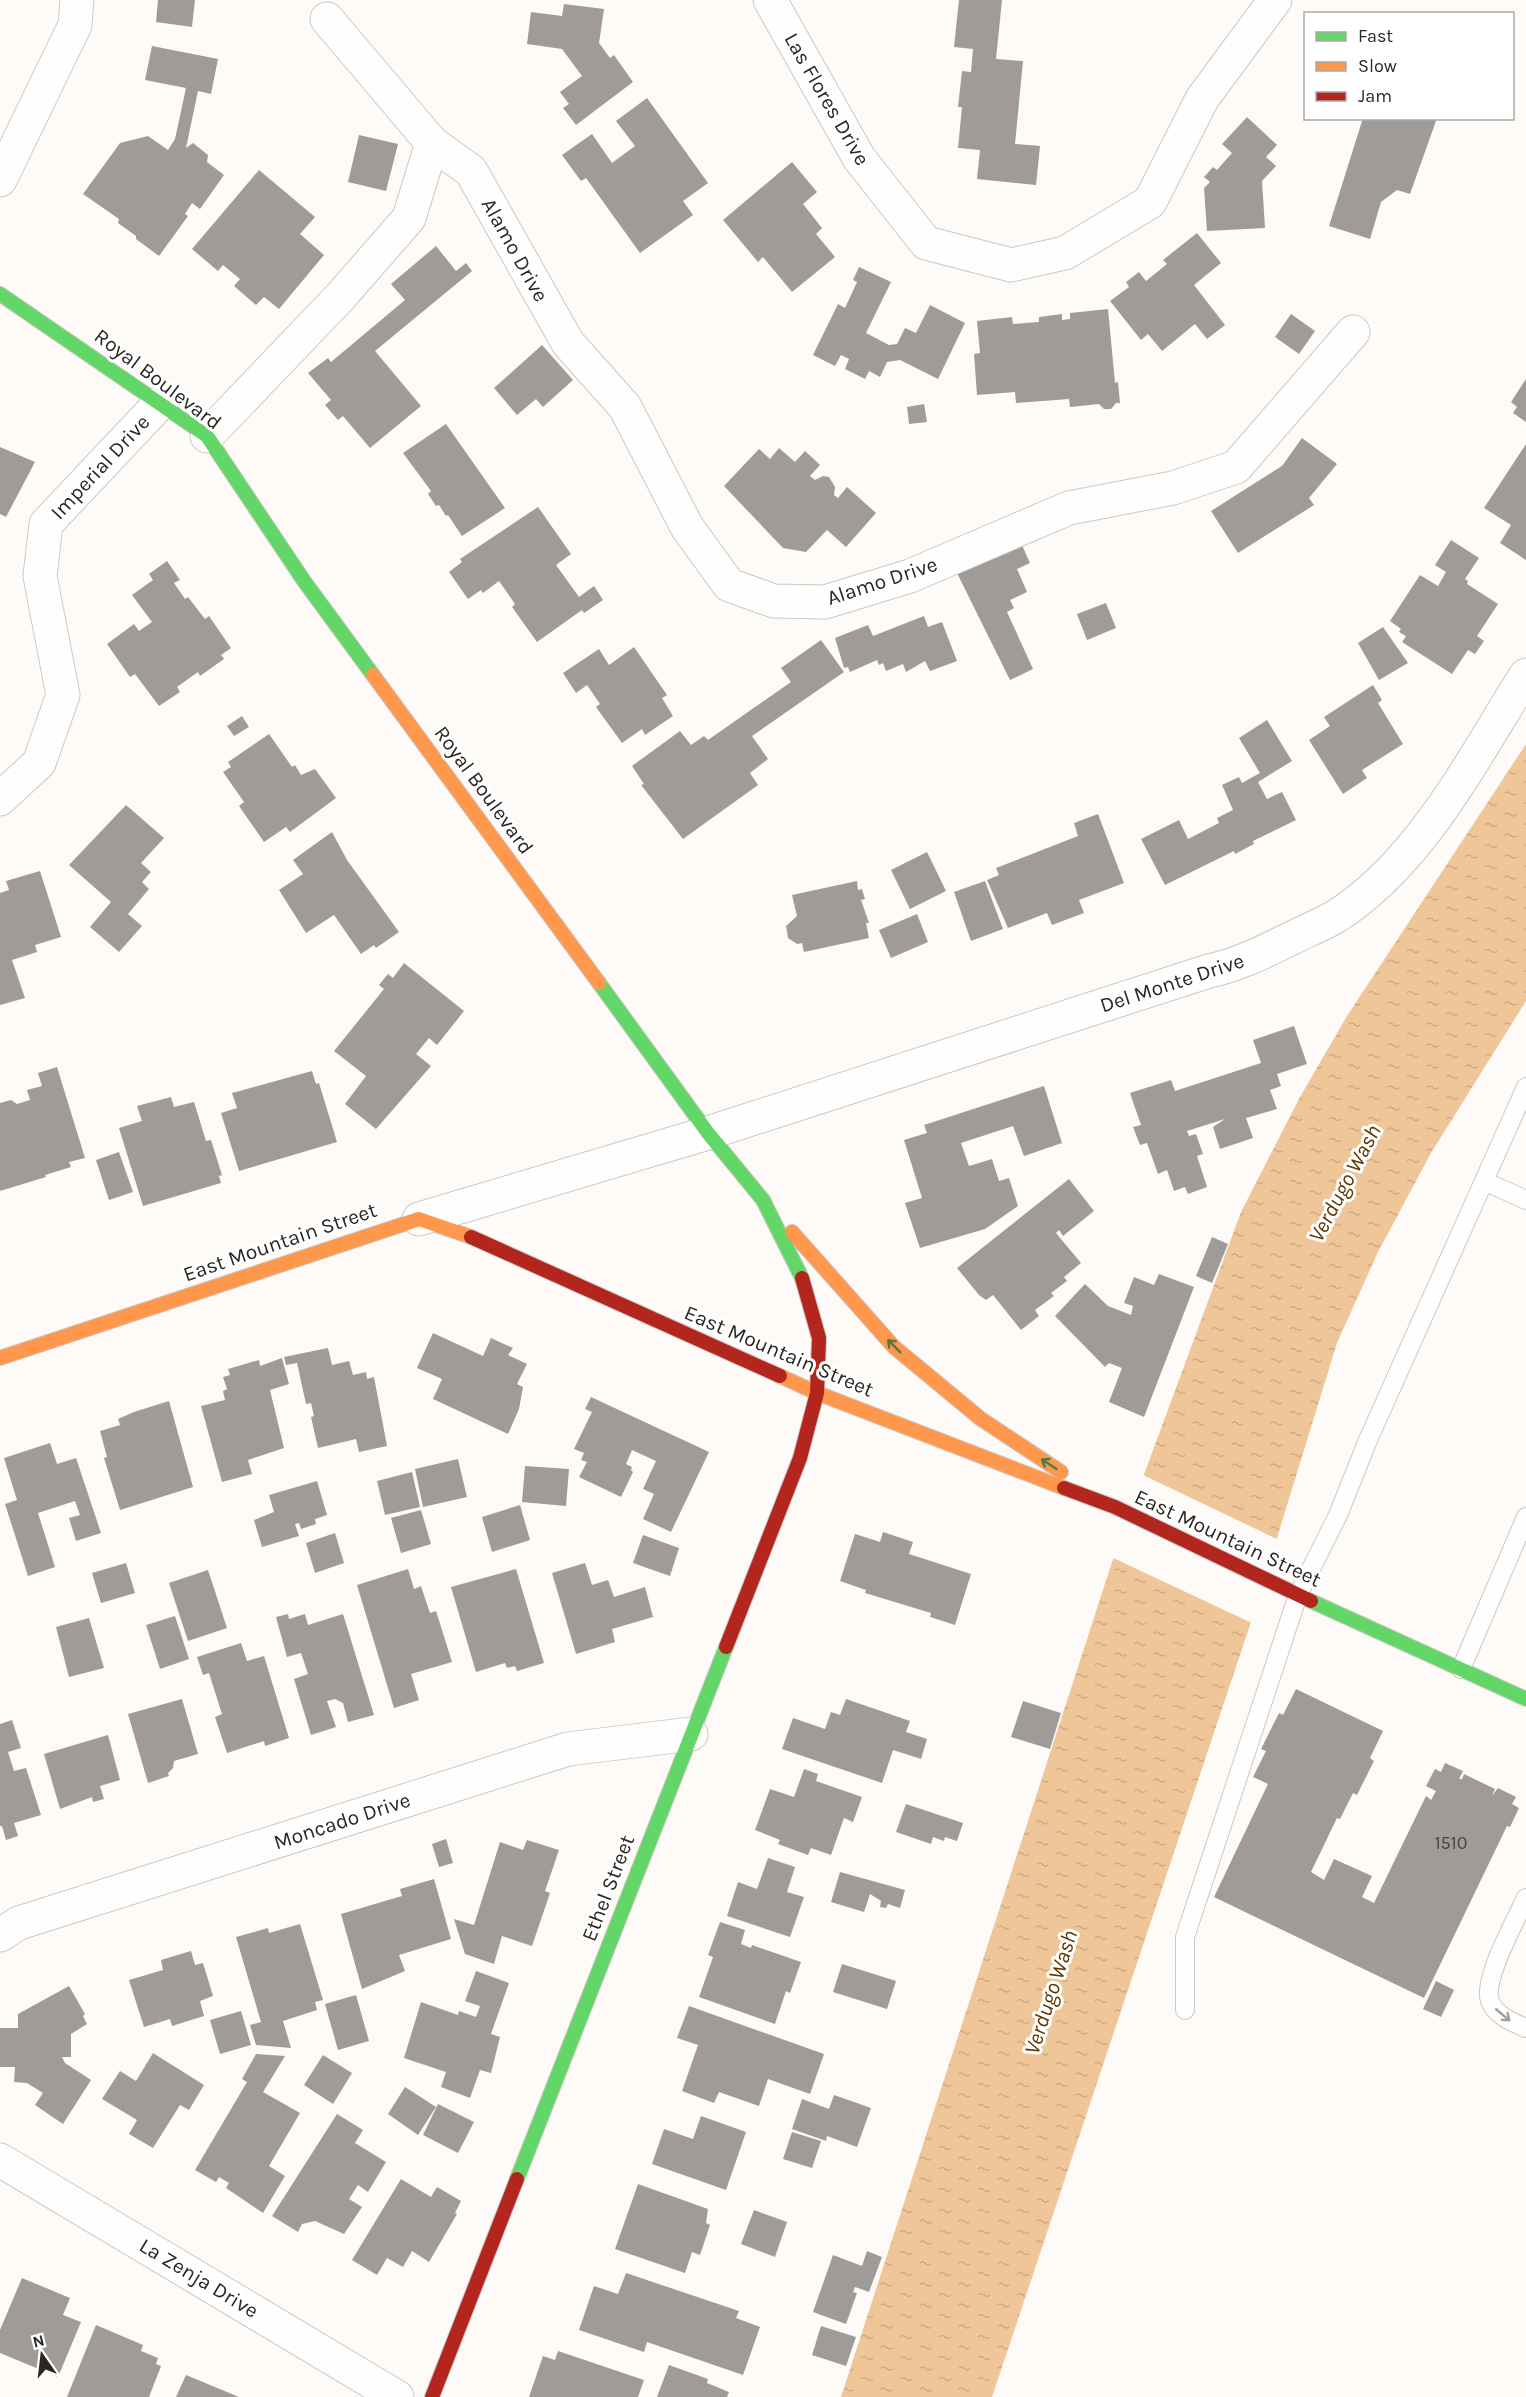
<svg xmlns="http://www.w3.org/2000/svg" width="1526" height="2397" viewBox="0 0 1526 2397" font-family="Karla,sans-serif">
<defs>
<pattern id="water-ripples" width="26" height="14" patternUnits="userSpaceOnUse" patternTransform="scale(1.5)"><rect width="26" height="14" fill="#efc698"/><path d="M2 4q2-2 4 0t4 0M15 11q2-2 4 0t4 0" fill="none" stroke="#cdaa83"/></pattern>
</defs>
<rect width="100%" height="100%" fill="#fdfaf7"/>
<polygon fill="url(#water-ripples)" points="1526,744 1526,1001 1431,1153 1378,1252 1337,1343 1251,1622 992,2397 841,2397 1115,1553 1241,1212 1300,1097 1347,1016"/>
<polygon fill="#fdfaf7" points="1141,1474 1279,1540 1254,1624 1111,1557"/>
<g fill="#9e9b98">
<polygon points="158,0 195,0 192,27 156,22"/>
<polygon points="959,0 1002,0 996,59 1023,61 1015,144 1040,146 1036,185 977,179 980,150 958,148 962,107 958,107 962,71 971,72 973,49 954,47"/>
<polygon points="564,4 604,9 599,43 610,58 614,55 633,82 576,125 563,108 569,104 560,92 582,76 562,49 527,44 531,12 562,16"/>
<polygon points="152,46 218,59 211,94 198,91 186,148 193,143 208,155 207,162 224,175 200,209 192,203 185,214 188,216 159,256 136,239 136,236 118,223 119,219 83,194 120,143 148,136 168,150 175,139 186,88 145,80"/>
<polygon points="647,98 708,183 683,201 693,215 640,253 586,178 581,181 562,155 592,134 612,163 635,146 616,121"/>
<polygon points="1247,117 1277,145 1266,157 1276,166 1262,181 1265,228 1207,231 1204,188 1210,182 1204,177 1213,167 1217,170 1232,153 1222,144"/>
<polygon points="1363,118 1437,118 1410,194 1397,190 1381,202 1370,239 1329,226"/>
<polygon points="359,135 398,144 386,191 348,182"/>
<polygon points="792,162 817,192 803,204 822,228 816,234 835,257 792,292 763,257 758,262 723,220"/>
<polygon points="259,170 315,217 300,234 324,255 279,309 264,297 256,305 234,286 240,279 223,265 218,271 192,249"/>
<polygon points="1197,233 1221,263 1194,285 1225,325 1207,339 1195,324 1162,351 1148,334 1141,340 1110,301 1129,287 1126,282 1139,272 1146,281 1167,264 1163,260"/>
<polygon points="436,246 456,271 466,263 472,271 375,351 421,406 370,448 343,416 338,420 325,405 331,400 308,373 328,358 331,362 405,300 391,284"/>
<polygon points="859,267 891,282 866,333 889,345 897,344 905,328 916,333 930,305 965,323 938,379 900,360 887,362 880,377 869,371 865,379 845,369 849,359 841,355 835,366 813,355 838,304 845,308 857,282 853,280"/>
<polygon points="1108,309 1115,383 1118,382 1120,403 1116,403 1111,409 1104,409 1099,404 1070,407 1069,399 1016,403 1015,392 977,395 974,354 980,353 977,321 1012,317 1013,324 1039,322 1039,317 1062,314 1062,320 1070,319 1070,313"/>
<polygon points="1291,314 1315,331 1299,354 1275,337"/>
<polygon points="542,345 573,380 543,407 536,399 517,415 494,388"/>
<polygon points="1526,379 1526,422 1513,413 1517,407 1511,402"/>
<polygon points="924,404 927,422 909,424 907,407"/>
<polygon points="446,424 505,508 462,536 448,515 446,516 439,505 436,506 428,494 431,491 403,453"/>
<polygon points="1302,438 1337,464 1309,498 1314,505 1238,553 1211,511 1282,466"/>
<polygon points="1526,444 1526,560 1500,543 1511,525 1484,508"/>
<polygon points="0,447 35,462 6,517 0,514"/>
<polygon points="779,448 795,462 805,451 820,465 810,476 815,480 823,476 829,477 835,487 834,495 838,498 847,487 876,513 846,547 827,530 806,552 783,548 724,486 759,449 770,459"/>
<polygon points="538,507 571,554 556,565 579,597 594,586 603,600 584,613 582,610 537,642 512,607 515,604 499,581 483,593 481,590 468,599 449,572 462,562 460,559"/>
<polygon points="1451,540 1479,558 1465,579 1468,581 1467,584 1498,604 1477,636 1484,641 1475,654 1468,650 1452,674 1402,642 1406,636 1399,632 1401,629 1390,621 1420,575 1438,586 1446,572 1435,565"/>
<polygon points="1021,543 1030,563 1017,569 1027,592 1010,600 1014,608 1007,612 1033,669 1010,680 957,573"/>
<polygon points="167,561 180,580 174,583 185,599 188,597 205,619 209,616 231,648 221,655 224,659 200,676 198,672 177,687 180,692 159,706 135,674 130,677 107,644 134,624 139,631 152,622 132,595 153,580 149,574"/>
<polygon points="1106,603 1116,628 1087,640 1077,614"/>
<polygon points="924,616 928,627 942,622 957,661 930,671 925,661 906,672 903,664 886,671 883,663 879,665 877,660 850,672 848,667 844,668 835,638 868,625 873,636"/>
<polygon points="1383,627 1408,663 1379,680 1358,643"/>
<polygon points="821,640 844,672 752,736 768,759 750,773 758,785 683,839 641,785 644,784 632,766 680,731 691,745 704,736 708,740 791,682 781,668"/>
<polygon points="634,647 667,695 662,698 673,716 645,735 642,729 622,743 596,707 600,704 587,685 576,693 563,673 599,649 609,665"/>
<polygon points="1373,685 1382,700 1378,703 1403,744 1362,770 1367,778 1343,794 1309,740 1330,726 1324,717"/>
<polygon points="242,716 249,727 234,736 227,726"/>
<polygon points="1267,720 1292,761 1258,782 1267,799 1282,792 1296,820 1253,841 1254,844 1235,854 1234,851 1165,885 1141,839 1179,820 1188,839 1219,823 1217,818 1233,810 1222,785 1239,777 1242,783 1260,773 1239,738"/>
<polygon points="269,734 292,767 295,765 301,775 315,769 336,798 290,832 286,827 264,842 239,806 244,802 223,772 231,767 228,762"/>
<polygon points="126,805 164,838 141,863 151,872 142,882 149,889 128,914 142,926 119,952 90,927 111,902 69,865"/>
<polygon points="1098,814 1124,883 1079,900 1084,913 1052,925 1047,913 1008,928 987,880 999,875 996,868 1078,836 1074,823"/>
<polygon points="332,832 347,860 399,932 376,948 374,945 361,954 334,915 306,933 279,890 303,874 293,860"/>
<polygon points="927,852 946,891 910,909 891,870"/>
<polygon points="40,871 61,937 35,945 37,952 12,960 25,998 0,1005 0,893 9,890 6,881"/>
<polygon points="857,881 858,890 862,889 865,899 861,900 869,923 866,923 869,938 804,952 802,943 797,944 788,938 786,926 797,916 792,895"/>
<polygon points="985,881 1003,929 971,941 954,892"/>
<polygon points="917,914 928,942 891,958 879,930"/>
<polygon points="404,963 464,1011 437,1045 429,1038 416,1054 431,1066 376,1129 345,1104 366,1076 334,1051 384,989 379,985 388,974 393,978"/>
<polygon points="1294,1026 1307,1064 1277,1074 1281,1086 1270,1090 1277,1109 1246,1118 1253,1138 1220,1149 1213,1127 1225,1119 1187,1131 1189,1136 1196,1134 1203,1154 1197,1156 1207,1187 1188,1194 1185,1187 1174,1191 1167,1170 1158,1174 1147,1143 1140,1145 1133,1127 1141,1125 1130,1093 1171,1080 1175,1091 1261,1063 1253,1040"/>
<polygon points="57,1067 85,1158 69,1162 71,1167 45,1175 46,1177 0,1191 0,1103 11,1100 17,1104 30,1100 27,1090 42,1086 38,1073"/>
<polygon points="312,1071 316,1084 319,1083 337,1142 239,1171 221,1113 237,1108 232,1093"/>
<polygon points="1044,1086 1062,1143 1024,1156 1013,1126 961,1143 969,1166 992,1159 999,1181 1009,1178 1018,1206 985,1229 920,1248 905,1203 922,1198 904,1140 927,1133 924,1125"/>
<polygon points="171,1097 174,1107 194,1102 206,1141 211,1140 222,1175 219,1176 221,1183 143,1206 119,1128 142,1121 137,1106"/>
<polygon points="119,1152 133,1192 109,1200 96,1160"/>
<polygon points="1069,1179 1094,1211 1063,1236 1059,1230 1056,1233 1081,1263 1064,1277 1067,1281 1051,1293 1054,1296 1035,1310 1039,1316 1021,1330 993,1295 986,1300 979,1295 957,1268"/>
<polygon points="1212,1237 1228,1244 1212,1283 1196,1276"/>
<polygon points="1159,1274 1194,1287 1144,1417 1109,1402 1122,1368 1109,1363 1105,1367 1055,1316 1085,1284 1108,1306 1131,1315 1133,1306 1124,1303 1134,1277 1154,1285"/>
<polygon points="433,1333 483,1356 491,1338 513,1348 508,1355 527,1364 517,1384 523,1387 519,1409 508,1434 433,1399 442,1379 417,1368"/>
<polygon points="328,1348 332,1365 349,1361 353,1375 366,1372 367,1379 374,1377 387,1446 359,1452 356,1439 318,1448 311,1417 314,1416 311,1403 306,1404 297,1363 286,1365 284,1357"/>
<polygon points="282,1358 289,1384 270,1390 284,1448 248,1460 252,1474 222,1482 201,1406 225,1400 223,1391 227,1389 223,1377 230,1375 228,1369 259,1360 260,1366"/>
<polygon points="591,1397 709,1452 671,1532 643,1519 654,1494 643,1489 656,1461 632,1450 626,1464 632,1467 631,1470 633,1472 621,1497 579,1477 587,1462 581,1460 584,1453 574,1449 592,1412 585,1409"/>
<polygon points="169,1401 193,1487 120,1510 104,1458 107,1457 100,1431 120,1425 118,1419 134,1412"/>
<polygon points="50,1443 57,1464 76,1458 101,1533 76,1541 69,1518 80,1515 75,1501 38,1513 55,1567 28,1576 5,1504 17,1500 4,1458"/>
<polygon points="458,1459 467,1497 423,1507 415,1469"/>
<polygon points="525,1466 569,1469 566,1506 522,1502"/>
<polygon points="412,1472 420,1507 385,1515 377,1481"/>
<polygon points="317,1481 327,1515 315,1519 316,1524 301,1529 299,1523 295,1524 299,1536 262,1547 254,1520 274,1512 269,1495"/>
<polygon points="520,1505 530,1540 492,1552 482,1517"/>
<polygon points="421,1510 431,1544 401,1553 391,1518"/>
<polygon points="883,1532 913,1542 909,1554 971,1574 955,1625 930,1617 931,1613 865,1593 866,1590 840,1581 855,1534 880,1542"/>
<polygon points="335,1533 344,1563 315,1573 306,1543"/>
<polygon points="643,1535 679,1548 670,1576 633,1563"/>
<polygon points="126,1563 135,1593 101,1603 92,1573"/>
<polygon points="585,1563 592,1585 608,1580 614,1597 645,1587 653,1617 612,1629 615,1642 576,1654 552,1573"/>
<polygon points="408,1569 414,1589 421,1586 430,1613 436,1611 452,1662 411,1674 419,1700 394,1708 357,1585"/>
<polygon points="516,1569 544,1663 517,1671 515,1666 507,1668 505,1663 476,1672 451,1587"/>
<polygon points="208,1570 227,1628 188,1641 169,1583"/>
<polygon points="288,1614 289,1619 305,1614 308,1625 343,1614 374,1715 348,1722 343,1703 335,1699 327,1701 336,1727 311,1735 294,1679 308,1674 301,1653 287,1657 276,1617"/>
<polygon points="175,1616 189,1659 160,1669 146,1625"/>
<polygon points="89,1618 104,1668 69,1677 56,1627"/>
<polygon points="241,1643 247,1661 264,1656 289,1738 265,1746 264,1741 227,1753 215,1717 222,1714 209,1673 203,1675 197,1657"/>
<polygon points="1296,1689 1383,1731 1370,1758 1374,1761 1357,1795 1353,1793 1340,1819 1337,1818 1311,1872 1324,1880 1334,1859 1372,1876 1362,1897 1374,1903 1426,1796 1431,1800 1436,1791 1426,1786 1435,1769 1441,1772 1445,1763 1463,1771 1459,1779 1462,1779 1464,1774 1495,1789 1492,1796 1498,1788 1516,1797 1512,1804 1519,1808 1510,1827 1507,1826 1424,1998 1214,1897 1268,1784 1253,1777 1266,1751 1261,1749 1279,1713 1283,1715"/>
<polygon points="182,1699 198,1754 174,1761 173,1768 168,1773 169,1776 148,1783 128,1714"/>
<polygon points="846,1699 910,1721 906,1732 927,1739 921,1759 893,1750 882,1783 782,1749 793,1718 825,1729 831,1712 840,1715"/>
<polygon points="1023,1701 1061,1713 1050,1749 1011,1737"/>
<polygon points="12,1720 21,1748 8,1752 14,1771 26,1768 41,1815 14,1823 18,1836 6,1840 2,1826 0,1826 0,1724"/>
<polygon points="108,1735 120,1780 100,1786 104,1799 93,1802 92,1797 60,1809 44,1754"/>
<polygon points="804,1769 818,1774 816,1781 862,1797 853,1822 844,1818 831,1855 811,1848 808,1855 778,1844 780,1840 755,1830 770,1789 794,1797"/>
<polygon points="906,1804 963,1823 957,1841 945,1837 944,1841 933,1837 931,1844 896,1832"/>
<polygon points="446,1839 453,1863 439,1867 432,1844"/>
<polygon points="527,1840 559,1850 545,1891 550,1893 532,1946 502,1936 494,1964 465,1954 454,1919 474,1925 500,1842 523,1850"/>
<polygon points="768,1858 795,1867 787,1892 804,1897 790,1937 727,1916 738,1882 757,1889"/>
<polygon points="840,1872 905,1890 900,1908 888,1904 886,1908 880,1907 881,1901 870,1894 864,1912 831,1902"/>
<polygon points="434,1879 451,1939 399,1955 405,1971 362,1989 341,1914 402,1896 400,1889"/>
<polygon points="720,1922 745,1930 741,1944 751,1948 752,1945 801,1962 790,1993 786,1991 775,2024 699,1997 713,1957 708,1955"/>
<polygon points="300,1924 323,2000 315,2002 317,2010 283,2021 291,2048 256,2045 250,2025 261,2022 236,1937 268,1928 269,1933"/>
<polygon points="191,1951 195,1965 203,1963 213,1996 200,2001 204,2016 172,2026 170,2019 144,2027 129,1980 163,1970 161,1960"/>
<polygon points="842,1964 896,1981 887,2009 833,1992"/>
<polygon points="476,1971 509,1983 491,2034 500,2037 491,2073 480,2070 470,2098 441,2087 446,2072 404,2058 421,2002 458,2015 459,2011 476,2017 480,2006 465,2001"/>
<polygon points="1436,1981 1454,1990 1441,2017 1423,2009"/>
<polygon points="69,1986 85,2014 83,2016 87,2024 71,2034 71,2057 62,2057 65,2063 91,2080 63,2124 35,2105 43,2093 27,2083 14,2082 15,2067 0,2067 0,2028 18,2028 18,2014"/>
<polygon points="356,1995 369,2041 338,2050 325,2004"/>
<polygon points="689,2006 824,2054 810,2094 768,2079 759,2106 719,2092 714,2103 682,2091 698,2045 677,2038"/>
<polygon points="241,2011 251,2045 220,2054 210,2020"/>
<polygon points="153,2053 204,2085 189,2110 180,2105 153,2148 129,2134 137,2120 102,2099 120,2071 136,2081"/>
<polygon points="256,2054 285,2056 263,2092 300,2113 269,2166 285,2176 263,2213 226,2188 229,2183 219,2177 216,2182 195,2170 247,2082 242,2079"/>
<polygon points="323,2055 352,2073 333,2104 304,2085"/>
<polygon points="405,2087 436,2107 418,2135 388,2114"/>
<polygon points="834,2095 871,2108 857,2147 827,2136 826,2141 792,2129 802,2099 829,2109"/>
<polygon points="438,2104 474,2122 458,2153 423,2135"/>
<polygon points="337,2114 363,2130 355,2143 386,2162 368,2192 358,2185 349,2199 362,2207 344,2234 315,2221 302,2224 298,2232 272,2216"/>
<polygon points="701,2116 746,2132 726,2190 652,2164 664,2129 693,2139"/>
<polygon points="792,2132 821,2141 812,2168 783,2159"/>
<polygon points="401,2179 431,2197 437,2187 461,2201 455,2213 457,2214 429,2262 412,2251 403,2267 387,2258 377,2275 352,2260"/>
<polygon points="638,2184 708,2209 706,2223 710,2225 700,2255 692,2252 685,2273 615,2249"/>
<polygon points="754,2210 787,2222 775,2257 741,2244"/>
<polygon points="867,2251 882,2257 869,2292 855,2287 853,2292 857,2293 846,2324 813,2312 833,2255 862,2266"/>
<polygon points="626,2273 739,2311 736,2318 760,2327 743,2375 647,2342 644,2352 579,2330 594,2286 618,2294"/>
<polygon points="22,2278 70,2298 63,2315 81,2322 58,2377 0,2353 0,2330"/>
<polygon points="96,2325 143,2345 141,2351 158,2358 156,2364 161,2366 149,2397 67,2397"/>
<polygon points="821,2326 856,2337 846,2366 812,2355"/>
<polygon points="558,2351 644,2380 638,2397 529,2397 543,2356 555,2360"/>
<polygon points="669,2365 708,2379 707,2383 729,2392 727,2397 657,2397"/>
<polygon points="186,2375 239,2397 176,2397"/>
</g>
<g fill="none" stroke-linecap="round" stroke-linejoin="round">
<g stroke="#ccc8c4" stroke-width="20">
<g id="lane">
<polyline points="1484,1181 1526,1087"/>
<polyline points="1461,1669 1526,1517"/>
<path d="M1526,1898C1516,1920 1482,1980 1490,2001C1496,2016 1512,2022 1526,2028"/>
<polyline points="1185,2010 1185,1937 1298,1595 1338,1515 1368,1440 1484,1181 1526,1200"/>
</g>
</g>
<g stroke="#ccc8c4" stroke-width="35">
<g id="street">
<polyline points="770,0 859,158 926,243 1011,265 1065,253 1150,202 1202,99 1275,0"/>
<polyline points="327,19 432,143 471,171 568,343 625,407 687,527 729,585 774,601 825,602 910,576 1069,508 1173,488 1236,467 1353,332"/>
<polyline points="0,180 75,25 77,0"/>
<polyline points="207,436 341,296 409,218 432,143"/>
<polyline points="0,799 39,763 63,695 40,576 46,524 161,402"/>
<path d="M419,1219L708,1133L1209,971C1238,965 1263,952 1290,939C1304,932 1321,925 1335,917C1421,863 1473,758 1526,675"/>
<polyline points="0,1935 19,1923 568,1749 691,1734"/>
<polyline points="0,2160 397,2397"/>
</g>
</g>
<g stroke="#ccc8c4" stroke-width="16">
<g id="fast">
<polyline points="0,294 207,436 304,581 373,675"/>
<polyline points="599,983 708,1133 763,1200 802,1278"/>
<polyline points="1311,1601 1526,1699"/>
<polyline points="517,2179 726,1647"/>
</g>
</g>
<g stroke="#ccc8c4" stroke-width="16">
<g id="slow">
<polyline points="373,675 599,983"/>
<polyline points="792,1232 894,1347 981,1419 1061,1472"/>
<polyline points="0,1358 419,1219 471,1237"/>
<polyline points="780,1376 817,1393 1064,1488"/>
</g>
</g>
<g stroke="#ccc8c4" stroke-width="16">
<g id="jam">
<polyline points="471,1237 780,1376"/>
<polyline points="1064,1488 1115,1507 1311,1601"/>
<polyline points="726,1647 800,1458 817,1393 819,1338 802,1278"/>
<polyline points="432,2397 517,2179"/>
</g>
</g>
<use href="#lane" stroke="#fffefe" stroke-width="18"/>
<use href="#street" stroke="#fffefe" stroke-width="33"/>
<use href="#fast" stroke="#63d668" stroke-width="14"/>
<use href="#slow" stroke="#ff974d" stroke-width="14"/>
<use href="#jam" stroke="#b3261e" stroke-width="14"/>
</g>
<defs><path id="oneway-shaft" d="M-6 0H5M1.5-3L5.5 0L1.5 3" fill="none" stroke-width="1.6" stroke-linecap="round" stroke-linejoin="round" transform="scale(1.5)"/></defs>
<g stroke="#477e45">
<use href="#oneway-shaft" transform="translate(894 1346) rotate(-135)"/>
<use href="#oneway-shaft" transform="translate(1049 1464) rotate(-147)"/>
</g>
<use stroke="#a09d9b" href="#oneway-shaft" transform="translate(1503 2015) rotate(40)"/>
<g text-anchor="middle" stroke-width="6" stroke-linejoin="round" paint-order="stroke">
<g font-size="18" fill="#484440">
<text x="1451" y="1849">1510</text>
</g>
<g font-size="21" fill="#2b2722" stroke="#fff">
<text transform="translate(827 99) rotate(60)" y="7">Las Flores Drive</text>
<text transform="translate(515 250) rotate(61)" y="7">Alamo Drive</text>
<text transform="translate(158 379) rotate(37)" y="7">Royal Boulevard</text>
<text transform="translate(100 467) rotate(-47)" y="7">Imperial Drive</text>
<text transform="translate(882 581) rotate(-18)" y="7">Alamo Drive</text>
<text transform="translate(484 790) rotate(54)" y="7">Royal Boulevard</text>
<text transform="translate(1172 983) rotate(-18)" y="7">Del Monte Drive</text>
<text transform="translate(280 1242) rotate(-19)" y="7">East Mountain Street</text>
<text transform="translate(779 1351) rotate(23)" y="7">East Mountain Street</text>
<text transform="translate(1228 1538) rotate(25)" y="7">East Mountain Street</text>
<text transform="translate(342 1821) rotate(-18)" y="7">Moncado Drive</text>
<text transform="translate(608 1888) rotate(-69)" y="7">Ethel Street</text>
<text transform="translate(199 2278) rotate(31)" y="7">La Zenja Drive</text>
</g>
<g font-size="22" font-style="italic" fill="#5d3702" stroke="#fff">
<text transform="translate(1344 1183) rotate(-62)" y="8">Verdugo Wash</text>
<text transform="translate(1050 1992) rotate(-72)" y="8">Verdugo Wash</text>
</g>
</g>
<rect x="1304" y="12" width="210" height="108" fill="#ffffff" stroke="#aaa9a7" stroke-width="1.5"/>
<rect x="1316" y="32" width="30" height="9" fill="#63d668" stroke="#aaa9a7" stroke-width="1.5"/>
<text x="1358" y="42" font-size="18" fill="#2b2722">Fast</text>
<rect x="1316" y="62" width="30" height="9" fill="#ff974d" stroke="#aaa9a7" stroke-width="1.5"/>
<text x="1358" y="72" font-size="18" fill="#2b2722">Slow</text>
<rect x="1316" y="92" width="30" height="9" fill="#b3261e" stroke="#aaa9a7" stroke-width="1.5"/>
<text x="1358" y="102" font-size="18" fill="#2b2722">Jam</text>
<g transform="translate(42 2355) rotate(346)" stroke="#ffffff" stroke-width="4.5" paint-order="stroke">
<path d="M0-4.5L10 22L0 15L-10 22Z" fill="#2b2722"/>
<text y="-9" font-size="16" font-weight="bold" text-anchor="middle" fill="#2b2722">N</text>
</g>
</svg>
